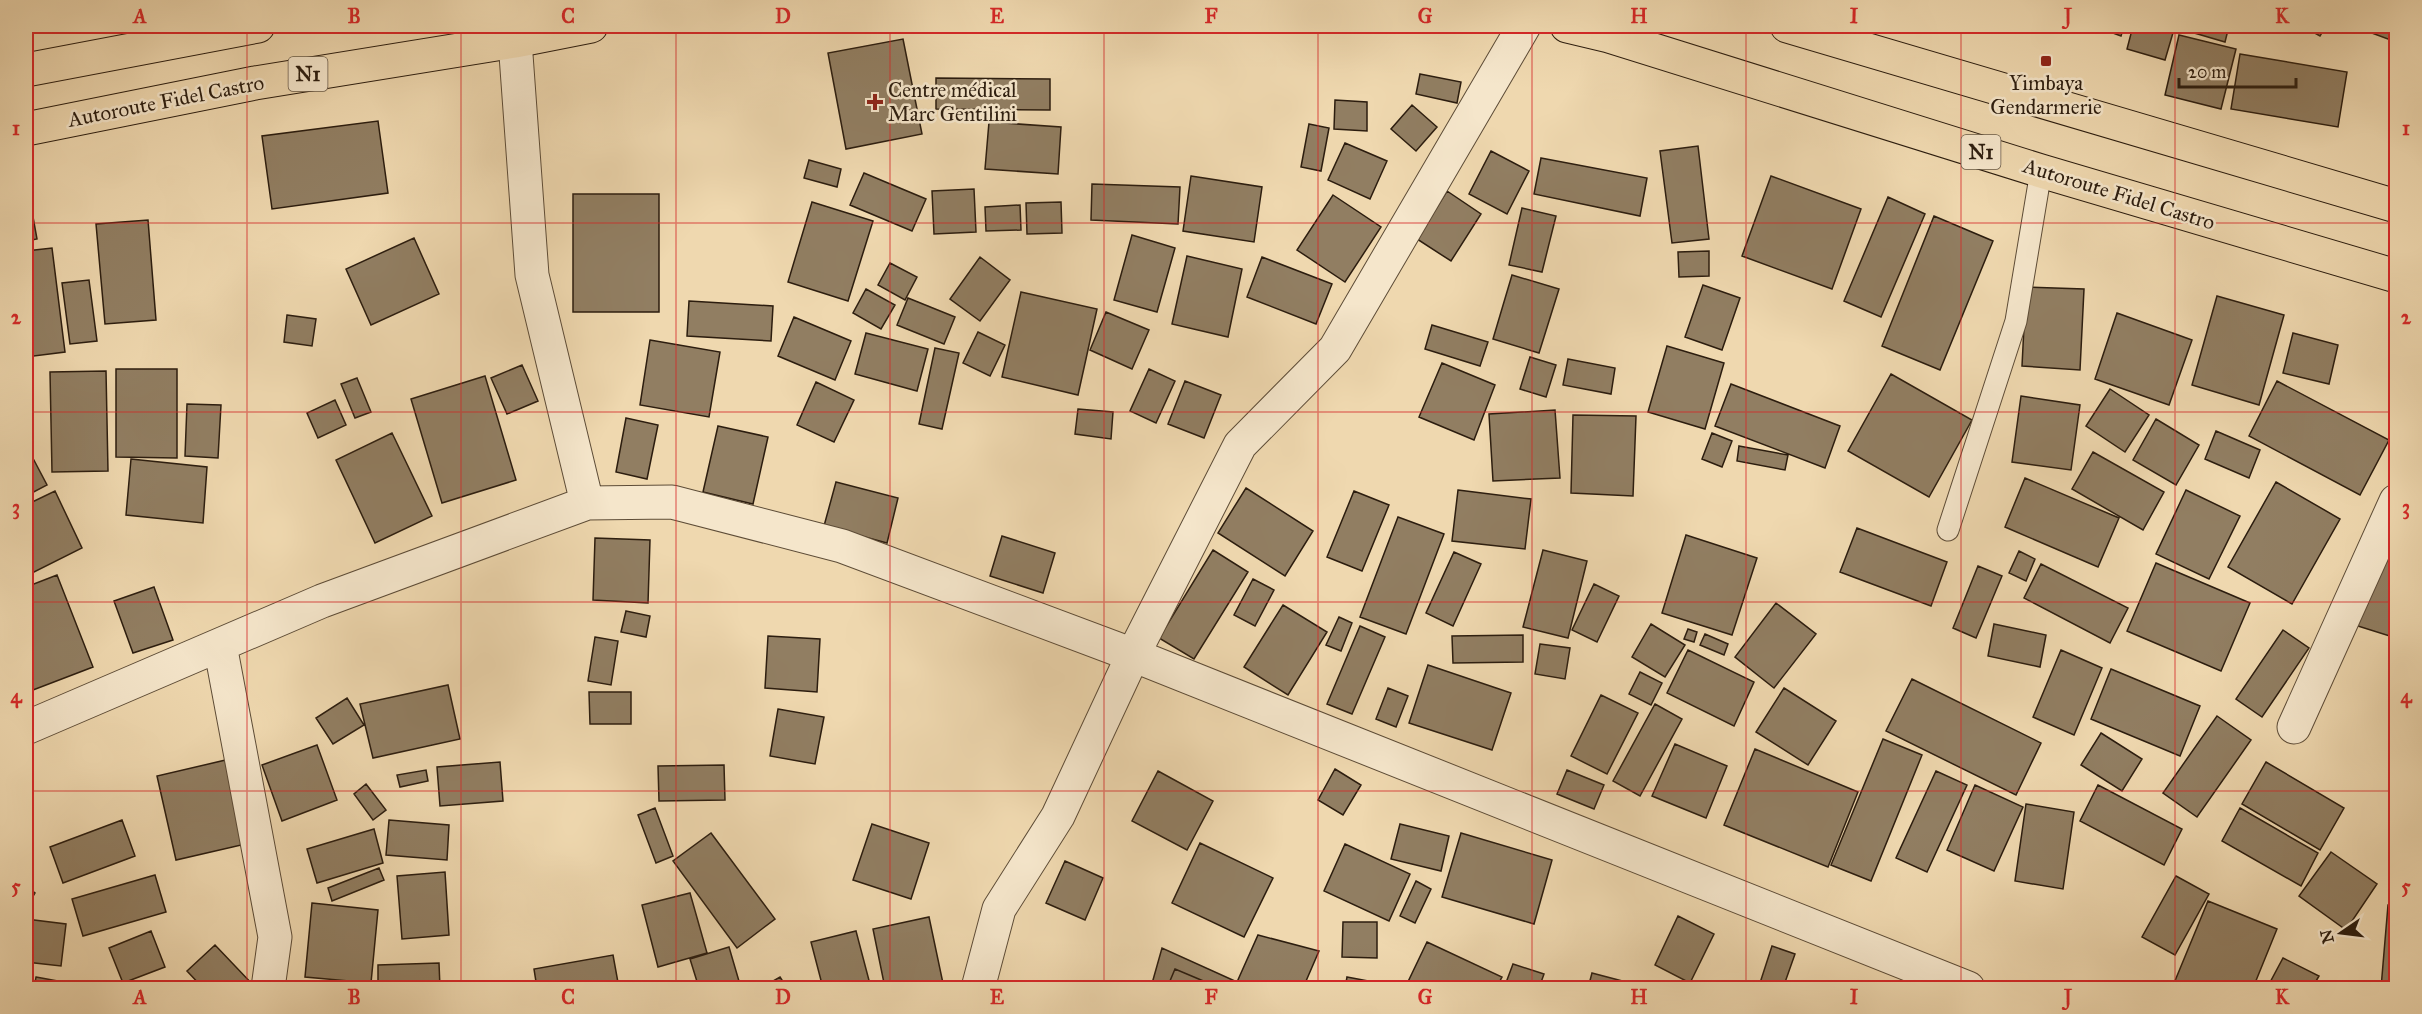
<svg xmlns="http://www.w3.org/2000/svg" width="2422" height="1014" font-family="'IM FELL Great Primer',serif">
	<rect width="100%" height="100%" fill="#efd8af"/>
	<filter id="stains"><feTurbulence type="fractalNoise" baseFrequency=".00333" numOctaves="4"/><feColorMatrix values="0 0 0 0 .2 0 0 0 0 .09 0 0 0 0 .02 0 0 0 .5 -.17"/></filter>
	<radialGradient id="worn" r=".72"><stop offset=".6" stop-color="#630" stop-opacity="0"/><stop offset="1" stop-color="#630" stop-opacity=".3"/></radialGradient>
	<path fill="#917e62" stroke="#2c1d0f" stroke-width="1.5" d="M2094 26H2124L2121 36Z
		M2133 26H2175L2165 60 2127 49Z
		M2186 26H2229L2225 42 2184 30Z
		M2302 26H2326L2320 36Z
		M2362 26H2396V42L2361 29Z
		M2179 35 2236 49 2221 109 2165 95Z
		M903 39 922 134 846 149 828 53Z
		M2240 54 2347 72 2338 127 2231 109Z
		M1420 74 1461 82 1457 103 1416 94Z
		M936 78 1050 79V110L936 109Z
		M1335 100 1367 102V131L1334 129Z
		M1412 105 1437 127 1416 151 1391 129Z
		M378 121 388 193 272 209 262 136Z
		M989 122 1061 127 1058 174 985 169Z
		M1309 124 1329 128 1321 171 1301 167Z
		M1345 143 1387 161 1370 199 1328 180Z
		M1698 146 1709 239 1672 243 1660 151Z
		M1491 151 1529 171 1507 214 1469 194Z
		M1541 158 1647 178 1640 216 1534 194Z
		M809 160 841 169 837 187 804 178Z
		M864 173 926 199 912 231 850 205Z
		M1191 176 1262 187 1254 242 1183 231Z
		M1771 176 1861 209 1832 289 1742 256Z
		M1092 184 1180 187 1178 224 1091 220Z
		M974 189 976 232 934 234 932 191Z
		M1447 191 1481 214 1451 261 1417 239Z
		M573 194H659V312H573Z
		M1333 195 1381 227 1345 282 1297 250Z
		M1888 197 1925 214 1881 317 1844 301Z
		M812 202 873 221 848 301 788 282Z
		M1061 202 1062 233 1027 234 1026 203Z
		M1020 205 1021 230 986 231 985 207Z
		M1522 208 1556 216 1542 272 1509 265Z
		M1934 216 1993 241 1940 370 1882 346Z
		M33 217 37 239 26 241V219Z
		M148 220 156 320 105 324 96 224Z
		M1132 235 1175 248 1157 312 1114 300Z
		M414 238 439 294 371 325 346 269Z
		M52 248 65 352 26 357V251Z
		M1709 251V276L1679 277 1678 252Z
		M1187 256 1242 269 1228 337 1172 324Z
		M980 257 1010 280 980 321 950 299Z
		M1262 257 1332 284 1316 324 1247 297Z
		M890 263 917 277 905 300 878 285Z
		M1512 275 1559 289 1539 353 1493 339Z
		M89 280 97 341 70 344 62 283Z
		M1703 285 1740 298 1722 350 1685 337Z
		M2026 287 2084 289 2080 370 2022 366Z
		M866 289 895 305 881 329 853 313Z
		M1021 292 1097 309 1078 395 1002 377Z
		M2217 296 2284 315 2259 405 2192 385Z
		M908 298 955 317 944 344 897 325Z
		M689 301 773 306 771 341 687 336Z
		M1106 312 1149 330 1132 369 1090 350Z
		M2117 313 2192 340 2169 405 2095 379Z
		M287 315 316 319 312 346 284 342Z
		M794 317 851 341 835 380 778 356Z
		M1432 325 1488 342 1480 366 1425 349Z
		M978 332 1005 345 990 376 963 363Z
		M866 333 928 349 917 391 855 374Z
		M2293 333 2338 345 2329 384 2283 373Z
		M650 340 720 352 709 417 640 405Z
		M1667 346 1724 363 1705 429 1648 412Z
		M935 348 959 353 942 429 919 424Z
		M1530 357 1556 365 1546 397 1520 389Z
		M1568 359 1615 368 1611 394 1563 385Z
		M1442 363 1495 385 1474 440 1419 417Z
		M522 365 538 401 507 414 491 378Z
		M116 369H177V458L116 457Z
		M1149 369 1175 381 1156 423 1130 411Z
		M106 371 108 471 52 472 50 372Z
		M1891 374 1972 420 1929 497 1848 451Z
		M485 376 516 480 442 503 411 399Z
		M357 378 371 412 355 418 341 384Z
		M1185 381 1221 395 1204 438 1168 424Z
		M2277 381 2389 440 2360 495 2249 436Z
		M816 382 854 400 834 442 797 425Z
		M1731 384 1840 426 1825 468 1715 426Z
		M2110 389 2149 415 2125 452 2086 426Z
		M2021 396 2080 405 2071 470 2012 462Z
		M335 400 346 425 318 438 307 413Z
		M187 404 221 405 218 458 185 456Z
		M1078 409 1113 412 1111 439 1075 434Z
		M1555 410 1560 478 1493 481 1489 414Z
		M1573 415 1636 416 1633 496 1571 493Z
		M626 418 658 425 647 479 616 472Z
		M2156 419 2199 445 2176 485 2133 460Z
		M718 426 768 437 753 504 703 492Z
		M2216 431 2260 450 2249 478 2205 459Z
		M392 433 432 516 375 543 336 460Z
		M1712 433 1732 441 1722 467 1702 459Z
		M26 445 47 485 26 496Z
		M1739 446 1788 455 1785 470 1737 461Z
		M2093 452 2164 492 2143 530 2072 489Z
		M131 459 207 467 203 523 126 515Z
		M2025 478 2119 518 2098 567 2005 527Z
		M836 482 898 498 887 543 824 526Z
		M2276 482 2340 519 2292 604 2228 567Z
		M1246 488 1313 531 1285 576 1218 533Z
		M1458 490 1531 499 1525 549 1452 541Z
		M2186 490 2240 516 2209 579 2156 554Z
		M55 491 82 548 26 576V505Z
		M1354 491 1389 505 1362 571 1327 557Z
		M1398 517 1444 534 1406 634 1360 617Z
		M1857 528 1947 562 1931 606 1840 572Z
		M1686 535 1757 558 1732 635 1662 613Z
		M1002 536 1055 553 1043 593 990 576Z
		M595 538 650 540 648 603 593 600Z
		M2365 546 2396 556V638L2342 621Z
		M1213 550 1248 572 1194 659 1159 638Z
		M1543 550 1587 561 1568 638 1523 627Z
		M2019 551 2035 559 2026 581 2009 573Z
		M1454 552 1481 564 1453 626 1426 613Z
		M2156 563 2250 603 2221 671 2127 631Z
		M2041 564 2128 608 2110 643 2024 598Z
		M1978 566 2002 576 1976 638 1953 628Z
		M57 575 93 667 33 690 26 669V587Z
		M1253 579 1274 590 1255 626 1234 615Z
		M1594 584 1619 596 1597 642 1572 630Z
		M154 587 173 640 133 653 114 601Z
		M1776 603 1816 634 1774 688 1735 657Z
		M1283 605 1327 632 1288 695 1244 667Z
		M626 611 650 616 646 637 621 632Z
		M1339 617 1352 623 1341 651 1326 645Z
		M1651 624 1685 645 1665 677 1632 657Z
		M1994 624 2046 635 2040 667 1988 656Z
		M1360 626 1385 637 1352 714 1327 704Z
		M1688 629 1697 632 1694 642 1684 639Z
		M2283 630 2309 648 2262 717 2236 699Z
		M1705 634 1728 644 1724 655 1700 645Z
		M1523 635V662L1453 663 1452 636Z
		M768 636 820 639 817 692 765 688Z
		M595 637 618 641 611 685 588 681Z
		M1540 644 1570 648 1565 679 1535 674Z
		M1688 650 1754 682 1734 726 1667 693Z
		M2061 650 2102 668 2074 735 2033 717Z
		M1428 665 1511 693 1492 750 1409 723Z
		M2111 669 2200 706 2180 756 2091 719Z
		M1640 672 1662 683 1651 705 1629 694Z
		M1912 679 2041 743 2016 795 1886 731Z
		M448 685 460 739 373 758 360 704Z
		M1388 688 1408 696 1396 727 1376 719Z
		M1784 688 1836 721 1808 765 1756 732Z
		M589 692H631V724H590Z
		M1601 695 1638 713 1607 774 1571 756Z
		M347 698 364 725 333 744 316 718Z
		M1655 704 1682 719 1640 796 1613 781Z
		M778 709 824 717 815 764 770 756Z
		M2217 716 2251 740 2197 817 2163 793Z
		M2101 733 2142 759 2122 791 2081 765Z
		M1883 739 1922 755 1871 881 1831 865Z
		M1675 744 1727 766 1706 818 1652 796Z
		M317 745 337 800 282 821 262 765Z
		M1755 749 1858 792 1828 867 1724 825Z
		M230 759 250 843 176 860 157 776Z
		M500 762 503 801 440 806 437 767Z
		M2266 762 2344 808 2320 850 2242 804Z
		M724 765 725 800 659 801 658 766Z
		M1335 769 1361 785 1343 815 1318 800Z
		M426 770 428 781 400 787 397 775Z
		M1567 770 1604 785 1594 809 1557 794Z
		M1158 771 1213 801 1187 850 1132 821Z
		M1936 771 1967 785 1927 872 1896 858Z
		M366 784 386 810 373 820 354 794Z
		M1975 785 2023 807 1994 871 1947 850Z
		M2098 785 2182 829 2164 865 2080 821Z
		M2026 804 2074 812 2063 889 2015 881Z
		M655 808 673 856 656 863 638 815Z
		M2240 808 2318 853 2301 886 2222 841Z
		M122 820 135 856 63 883 50 847Z
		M389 820 449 825 447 860 386 855Z
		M872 824 929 843 911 899 853 880Z
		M1400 824 1449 836 1441 871 1391 859Z
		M374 829 383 863 317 883 307 849Z
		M711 833 775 919 737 948 673 861Z
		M1461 833 1552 860 1534 924 1442 897Z
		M1200 843 1273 878 1244 937 1172 903Z
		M1345 844 1410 874 1389 921 1324 891Z
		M2331 852 2377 884 2346 930 2299 896Z
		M1065 861 1103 878 1085 920 1046 903Z
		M379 868 384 880 332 901 328 888Z
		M445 872 449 935 402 939 397 876Z
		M155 875 166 912 83 936 72 899Z
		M2176 876 2209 894 2175 955 2142 937Z
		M1416 881 1431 889 1415 923 1400 916Z
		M26 886 35 893 26 908Z
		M690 893 707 953 658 967 642 905Z
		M2208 901 2277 929 2253 988H2172Z
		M312 903 378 910 371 983 305 977Z
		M2388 905H2396V988H2381Z
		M1678 916 1714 934 1690 983 1655 965Z
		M929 917 944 988H885L873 929Z
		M26 919 66 924 61 966 26 962Z
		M1343 922H1377V958L1342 957Z
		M151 931 165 967 123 983 109 948Z
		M856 931 871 988H823L811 942Z
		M1258 935 1319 951 1303 988 1151 987 1162 948 1237 982Z
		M1427 942 1502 977 1496 988H1405Z
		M215 945 256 988H203L187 971Z
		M1772 946 1795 954 1783 988H1767L1759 986Z
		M729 947 741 988H699L690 959Z
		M613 955 619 988H537L534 969Z
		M2283 958 2319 976 2312 988H2267Z
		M439 963 440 988H378V965Z
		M1513 964 1544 974 1539 988H1504Z
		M1175 969 1220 988H1167Z
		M1592 973 1649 988H1588Z
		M36 977 96 988H34Z
		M780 977 787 988H761Z
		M1347 977 1390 985 1389 988H1345Z"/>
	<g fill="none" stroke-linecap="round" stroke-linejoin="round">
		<g stroke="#5d4c37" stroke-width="23">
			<path id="lane" d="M1948 530 2016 321 2041 171"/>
		</g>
		<g stroke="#5d4c37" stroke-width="35">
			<path id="street" d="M515 41 532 275 587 503
				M220 645 275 937 268 988
				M2294 727 2396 501
				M26 728 322 601 587 503 672 502 842 546 1133 655 1968 988
				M978 988 999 909 1058 816 1133 655 1240 445 1335 349 1524 26"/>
		</g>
		<g stroke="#2c1d0f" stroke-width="35">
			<path id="highway" d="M1567 26 1609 36 2041 171 2396 276
				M1787 26 2396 206
				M26 70 258 26
				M26 129 255 83 515 41 591 26"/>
		</g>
		<use href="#lane" stroke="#f5e6cb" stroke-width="21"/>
		<use href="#street" stroke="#f5e6cb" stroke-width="33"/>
		<use href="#highway" stroke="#efd8af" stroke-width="33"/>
	</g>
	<path fill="none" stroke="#d62828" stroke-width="1.5" stroke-opacity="0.55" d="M247 26V988M461 26V988M676 26V988M890 26V988M1104 26V988M1318 26V988M1532 26V988M1746 26V988M1961 26V988M2175 26V988M26 223H2396M26 412H2396M26 602H2396M26 791H2396"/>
	<g fill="#8f2418" stroke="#f5e6cb" stroke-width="2">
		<rect x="2040" y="55" width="12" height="12" rx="3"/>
		<path d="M872 93h6v6h6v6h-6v6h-6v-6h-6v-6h6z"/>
	</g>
	<g text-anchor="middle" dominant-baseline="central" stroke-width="5" stroke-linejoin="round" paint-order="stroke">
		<g fill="#f5e6cb" stroke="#685947" stroke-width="1.5">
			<rect x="288.5" y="57" width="39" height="34" rx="4.5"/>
			<rect x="1961.5" y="135" width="39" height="34" rx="4.5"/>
		</g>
		<g font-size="20" font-weight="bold" fill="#2c1d0f">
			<text x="308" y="74">N1</text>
			<text x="1981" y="152">N1</text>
		</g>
		<g font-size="21" fill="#2c1d0f" stroke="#f5e6cb">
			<text x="2046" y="83">Yimbaya<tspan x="2046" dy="24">Gendarmerie</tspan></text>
			<text x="888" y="90" text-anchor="start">Centre médical<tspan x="888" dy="24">Marc Gentilini</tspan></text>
		</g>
		<g font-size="21" fill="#2c1d0f" stroke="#f5e6cb">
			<text transform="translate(166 101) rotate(-11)">Autoroute Fidel Castro</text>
			<text transform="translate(2119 194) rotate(17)">Autoroute Fidel Castro</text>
		</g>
	</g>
	<rect width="2422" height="1014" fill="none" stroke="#efd8af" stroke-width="66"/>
	<g transform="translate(2341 933) rotate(256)" stroke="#f5e6cb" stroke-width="4.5" paint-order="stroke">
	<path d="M0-4.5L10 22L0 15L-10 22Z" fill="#2c1d0f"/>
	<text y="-9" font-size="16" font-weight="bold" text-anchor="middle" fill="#2c1d0f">N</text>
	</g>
	<path d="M2179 78v9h117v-9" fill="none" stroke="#2c1d0f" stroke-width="3"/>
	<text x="2188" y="78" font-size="18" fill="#2c1d0f" stroke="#f5e6cb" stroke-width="4.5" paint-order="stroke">20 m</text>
	<rect x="33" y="33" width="2356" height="948" fill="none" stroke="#d62828" stroke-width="2"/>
	<g font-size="20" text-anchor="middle" font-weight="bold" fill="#d62828">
		<text x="140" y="23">A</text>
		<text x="354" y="23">B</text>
		<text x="568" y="23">C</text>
		<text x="783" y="23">D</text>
		<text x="997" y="23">E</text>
		<text x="1211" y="23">F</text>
		<text x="1425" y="23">G</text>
		<text x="1639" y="23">H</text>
		<text x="1854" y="23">I</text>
		<text x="2068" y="23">J</text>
		<text x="2282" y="23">K</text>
		<text x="16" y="135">1</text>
		<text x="2406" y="135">1</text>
		<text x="16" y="324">2</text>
		<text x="2406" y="324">2</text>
		<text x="16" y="514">3</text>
		<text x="2406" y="514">3</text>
		<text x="16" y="703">4</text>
		<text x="2406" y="703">4</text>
		<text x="16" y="893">5</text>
		<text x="2406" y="893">5</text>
		<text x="140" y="1004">A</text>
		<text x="354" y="1004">B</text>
		<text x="568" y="1004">C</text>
		<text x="783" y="1004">D</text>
		<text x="997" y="1004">E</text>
		<text x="1211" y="1004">F</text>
		<text x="1425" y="1004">G</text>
		<text x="1639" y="1004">H</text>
		<text x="1854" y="1004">I</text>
		<text x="2068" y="1004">J</text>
		<text x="2282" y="1004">K</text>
	</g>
	<rect width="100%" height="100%" filter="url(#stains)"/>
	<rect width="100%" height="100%" fill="url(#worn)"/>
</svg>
